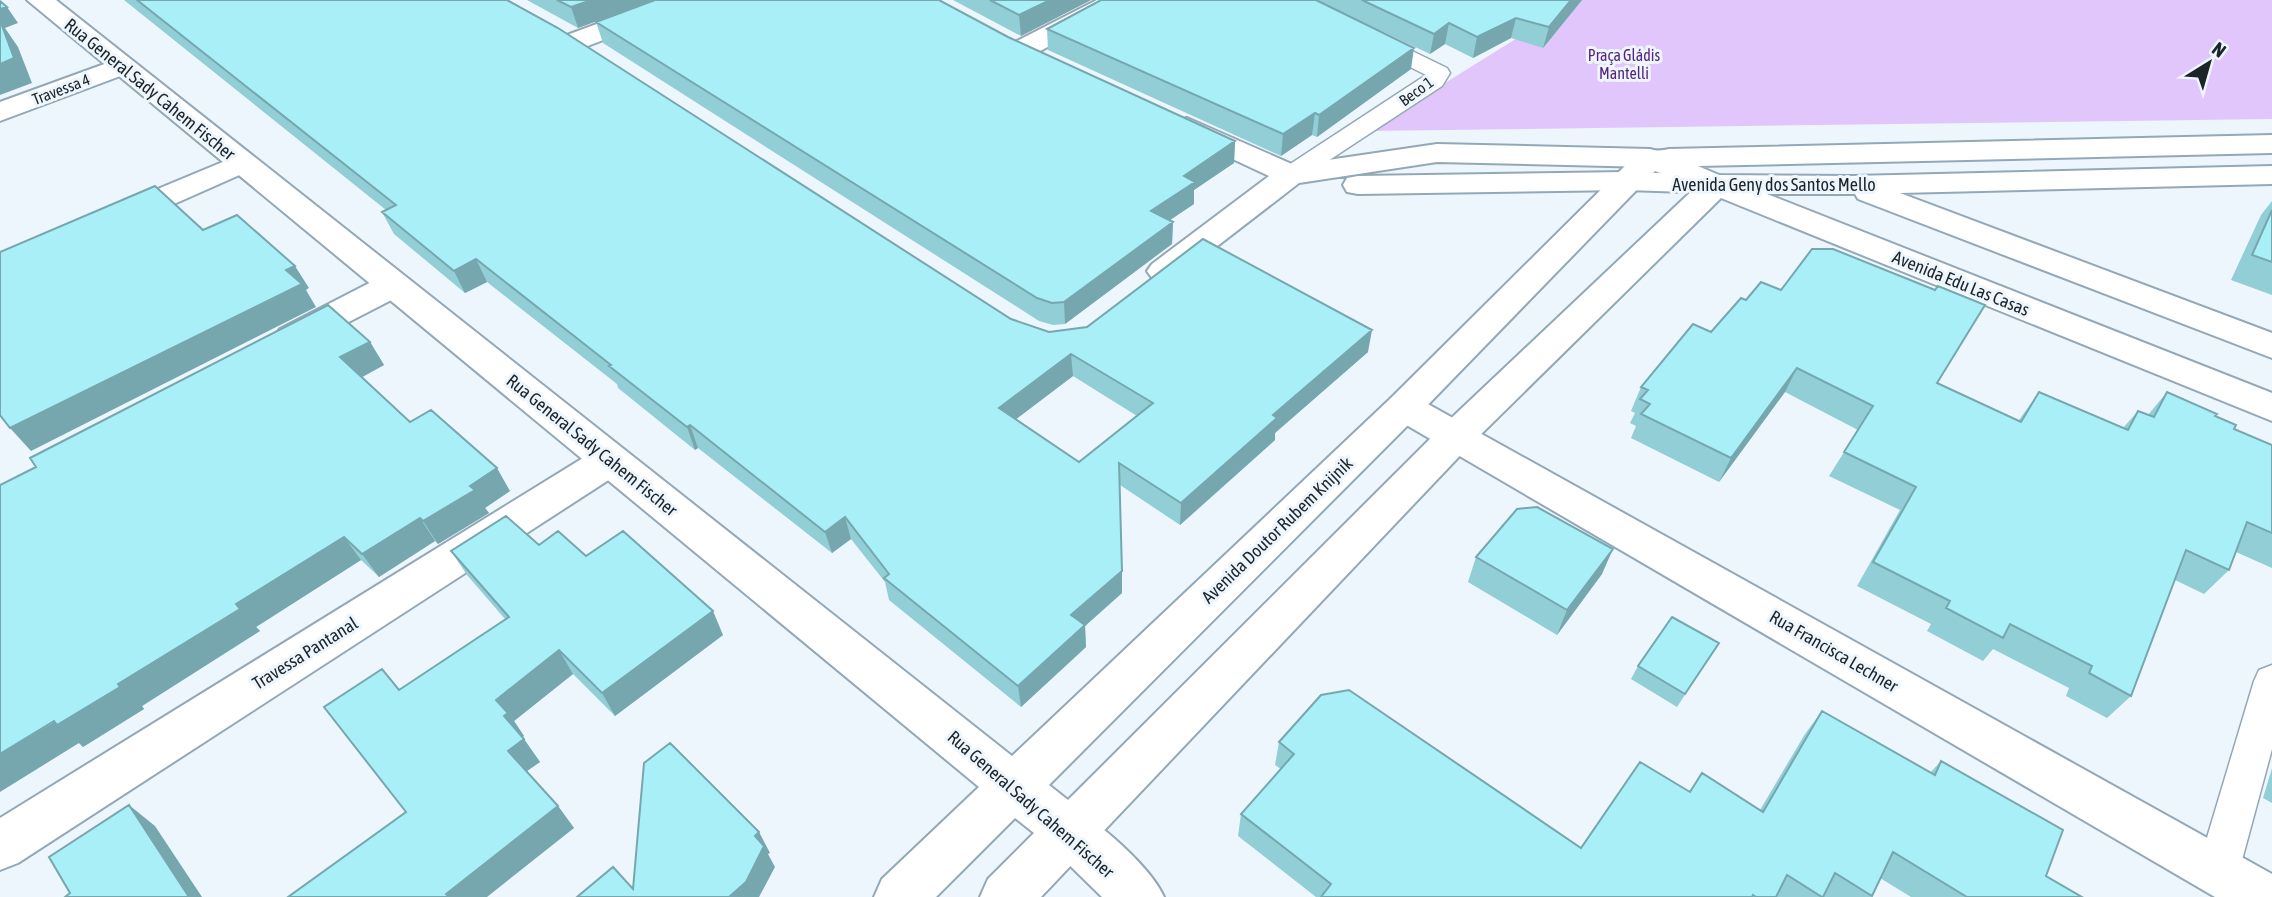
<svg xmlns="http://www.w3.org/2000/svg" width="2272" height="897" font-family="'Asap Condensed',sans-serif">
	<rect width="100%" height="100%" fill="#eef6fd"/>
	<path fill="#e0c6fb" d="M1578 0H2272V119L1368 131Z"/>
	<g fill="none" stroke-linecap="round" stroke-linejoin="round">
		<g stroke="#93a8b7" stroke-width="3">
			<path id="lane" d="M1373 32 1447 68 1450 73 1442 86 1299 180 1290 183 1281 180 1277 175 1281 170 1426 75 1365 44 1362 39 1365 34Z
				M2272 665V749L2239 871 2233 885 2218 891 2203 885 2197 871 2254 681 2259 670Z"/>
		</g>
		<g stroke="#93a8b7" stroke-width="4">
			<path id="street" d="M662 0H699L695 5 585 47 576 49 567 47 563 41 567 35Z
				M1097 0H1129L1125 5 1031 56 1021 58 1011 56 1007 50 1011 44Z
				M121 58 131 60 135 66 131 72 0 121V102Z
				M1187 118 1294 165 1437 144 1650 149 1661 152 1665 158 1661 164 1650 167 1437 162 1299 183 1176 278 1164 282 1152 278 1147 271 1152 264 1269 176 1177 133 1172 127 1177 121Z
				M242 154 253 157 257 163 253 169 129 224 118 227 107 224 102 217 107 210Z
				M1626 172 1717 175 1728 177 1732 184 1728 191 1717 193 1626 190 1358 194 1347 192 1343 185 1347 178 1358 176Z
				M393 274 405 277 410 285 405 293 304 345 292 349 280 345 274 337 280 329 381 277Z
				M1404 394 1417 398 2272 874V897H2215L1391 416 1385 407 1391 398Z
				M610 446 624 450 629 460 624 470 18 863 0 870V818L596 450Z
				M1069 808C1098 819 1152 869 1164 897H1102L1051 847 1044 831 1051 815Z"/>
		</g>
		<g stroke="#93a8b7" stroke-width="4">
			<path id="secondary" d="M27 0H56L1012 756 1391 398 1639 152C1650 149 1659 152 1669 149L2272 135V153L1698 166 1719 175 1852 176 2272 166V184L1900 193 2272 333V358L1858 199 1855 194H1767L2272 393V421L1721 198 1470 445 1041 897H980L988 879 1034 833 1015 818 936 897H874L882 879 979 787ZM1655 171 1696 187 1444 425 1068 800 1049 785 1417 416Z"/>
		</g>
		<use href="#lane" fill="#fff" fill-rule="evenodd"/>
		<use href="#street" fill="#fff" fill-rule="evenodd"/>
		<use href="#secondary" fill="#fff" fill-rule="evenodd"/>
	</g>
	<path fill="#91ced5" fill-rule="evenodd" d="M124 0H507L1011 319 1049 332 1368 352 1275 433V440L1180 525 1120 485 1122 593 1085 626 1086 647 1021 707 889 600 885 582 851 539 832 553 698 448 695 450 618 388 617 384 487 282 465 293 394 234 382 212 386 210ZM1073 376 1137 416 1079 462 1016 419Z
		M527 0H654L578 28Z
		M953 0H1091L1021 36Z
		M1316 0H1582L1543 48 1511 38 1473 58 1445 44 1430 54Z
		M596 22 1008 37 1235 141 1234 163 1194 190V204L1169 220 1173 222 1172 244 1065 324 1053 325 1039 321 603 43Z
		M1047 29 1411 69 1317 137 1312 135 1281 156 1048 50Z
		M2272 201V295L2231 280 2261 215Z
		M1711 332 1937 383 2019 420 2039 392 2123 428 2138 411 2148 415 2167 392 2215 416 2234 429 2272 445V568L2236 552 2229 570 2204 594 2175 580 2131 696 2107 718 2066 696 2069 688 1993 649 1983 661 1927 631 1931 624 1857 586 1900 510 1829 476 1858 430 1785 392 1719 482 1631 438 1636 426 1630 423 1635 413 1631 411 1641 387Z
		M370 342 384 365 362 377 410 422 510 491 485 508 489 513 438 544 435 541 379 577 361 560 256 627 260 631 142 706 144 709 83 747 79 743Z
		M539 545 586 556 723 635 615 716 573 674 514 721 524 736 522 737 540 762 527 771 558 806 574 828 406 812 399 690 505 619 467 575 451 551Z
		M1476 557 1602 574 1557 635 1468 582Z
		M1719 643 1677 707 1631 679 1638 666Z
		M1822 711 1930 773 1941 761 2046 876 2082 897H1911L1880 878 1871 897H1316L1238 836 1241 814 1281 769 1275 765 1279 742 1581 848 1689 792 1702 773 1760 810 1805 734Z
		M2272 768V803L2263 798Z"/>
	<path fill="#76a7ae" d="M592 0H654L578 28 571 7Z
		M1050 0H1091L1021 36 1019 15Z
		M1571 0H1582L1543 48 1549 27Z
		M7 7 18 23 5 28 18 47 32 83 0 95V9Z
		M1516 18 1511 38 1473 58 1477 37Z
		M1449 23 1445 44 1430 54 1434 34Z
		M1414 48 1411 69 1317 137 1319 115Z
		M1315 113 1312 135 1281 156 1283 134Z
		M1235 141 1234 163 1194 190V204L1151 233V211L1184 176Z
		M1173 222 1172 244 1065 324 1064 302Z
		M476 259 487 282 465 293 454 271Z
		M295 266 309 288 306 290 316 307 31 451 10 428Z
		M1372 330 1368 352 1275 433V440L1180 525 1181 503 1273 415Z
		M370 342 384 365 355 381 340 357Z
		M1071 354 1073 376 1002 430 999 408Z
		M1797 368 1785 392 1719 482 1731 458Z
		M690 425 698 448 695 450 687 427Z
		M497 468 510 491 485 508 489 513 438 544 423 521 470 486Z
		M845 517 851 539 832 553 825 532Z
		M420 518 435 541 379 577 362 554Z
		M344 537 361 560 256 627 260 631 142 706 144 709 83 747 79 743 0 792V754L118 684 236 604Z
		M1613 549 1602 574 1557 635 1567 610Z
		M1122 571V593L1085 626 1086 647 1021 707 1018 686 1071 615Z
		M713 611 723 635 615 716 602 693Z
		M559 650 573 674 514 721 524 736 520 739 504 716 496 700Z
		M524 739 540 762 524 773 508 751Z
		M129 805 155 826 202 897H189Z
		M558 806 574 828 487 897H449L446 894Z
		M759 832 770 853 768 854 775 867 759 897H729L755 836Z"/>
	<path fill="#a9eff8" stroke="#76a7ae" stroke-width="2" fill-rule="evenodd" d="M137 0H507L558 28 1011 319 1049 332 1087 327 1203 239 1372 330 1273 415 1277 418 1181 503 1119 463 1122 571 1071 615 1085 625 1018 686 884 578 889 574 845 517 825 532 690 425 687 427 609 366 611 365 476 259 454 271 382 212 396 205ZM1071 354 1153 403 1079 462 999 408Z
		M557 0H592L571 7Z
		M655 0H939L1008 37 1235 141 1184 176 1195 182 1151 211 1173 222 1064 302 1052 303 1037 298 596 22Z
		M990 0H1050L1019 15Z
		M1101 0H1316L1414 48 1319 115 1315 113 1283 134 1047 29Z
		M1362 0H1571L1549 27 1516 18 1477 37 1449 23 1434 34Z
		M0 1 7 7 0 9Z
		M0 23H1L14 58 0 64Z
		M155 186 203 230 237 215 295 266 286 270 302 284 10 428 0 415V252Z
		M2272 210V262L2252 255Z
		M1812 249H1833L1935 290 1938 286 1985 305 1937 383 2021 422 2039 392 2128 430 2138 411 2154 417 2167 392 2217 414 2215 416 2236 425 2234 429 2272 445V533L2247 522 2229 570 2186 550 2131 696 2089 673 2092 666 2010 624 2003 638 1946 608 1950 601 1873 562 1916 487 1844 452 1873 406 1797 368 1731 458 1641 414 1650 404 1640 399 1648 390 1641 387 1693 324 1711 332 1741 298 1746 300 1761 282 1781 290Z
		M328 305 370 342 340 357 410 422 431 410 497 468 470 486 475 490 423 521 420 518 362 554 344 537 236 604 240 609 118 684 120 687 57 725 54 721 0 754V485L36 467 30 458Z
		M1537 507 1613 549 1567 610 1476 557 1517 509Z
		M506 516 539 545 558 531 586 556 623 531 713 611 602 693 559 650 496 700 508 713 504 716 524 739 508 751 558 806 446 894 449 897H288L406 812 324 707 382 669 399 690 509 617 451 551Z
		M1672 617 1719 643 1685 694 1638 666Z
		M1349 690 1581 848 1640 762 1690 792 1702 773 1763 812 1822 711 1935 775 1941 761 2063 830 2046 876 2082 897H1967L1893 852 1872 896 1835 873 1823 897H1822L1787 875 1776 897H1756L1753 895 1752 897H1321L1331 884 1241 814 1294 754 1279 742 1321 695Z
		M670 743 759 832 755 836 764 846 746 882 729 897H577L613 867 633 889 644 763Z
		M129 805 189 897H65L70 893 49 857Z"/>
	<g text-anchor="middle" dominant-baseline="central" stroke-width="6" stroke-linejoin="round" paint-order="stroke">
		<g font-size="16" fill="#57237d" stroke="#eef6fd">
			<text x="1624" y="55">Praça Gládis<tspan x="1624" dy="18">Mantelli</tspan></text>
		</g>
		<g font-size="16" fill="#1c242a" stroke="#eef6fd">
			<text transform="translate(61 89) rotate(-21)">Travessa 4</text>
			<text transform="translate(1416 91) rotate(-36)">Beco 1</text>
		</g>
		<g font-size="18" fill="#1c242a" stroke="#eef6fd">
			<text transform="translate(150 89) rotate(39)">Rua General Sady Cahem Fischer</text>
			<text x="1774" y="184">Avenida Geny dos Santos Mello</text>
			<text transform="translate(1961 283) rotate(22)">Avenida Edu Las Casas</text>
			<text transform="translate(592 445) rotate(39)">Rua General Sady Cahem Fischer</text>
			<text transform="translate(1277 530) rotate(-44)">Avenida Doutor Rubem Knijnik</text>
			<text transform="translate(1834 651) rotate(30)">Rua Francisca Lechner</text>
			<text transform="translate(305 653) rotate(-32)">Travessa Pantanal</text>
			<text transform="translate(1031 804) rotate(41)">Rua General Sady Cahem Fischer</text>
		</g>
	</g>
	<g transform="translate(2209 63) rotate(37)" stroke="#eef6fd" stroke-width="5" paint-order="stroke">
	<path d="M0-5L12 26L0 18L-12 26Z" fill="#1c242a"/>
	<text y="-10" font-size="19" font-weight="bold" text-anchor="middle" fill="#1c242a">N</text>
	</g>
</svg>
